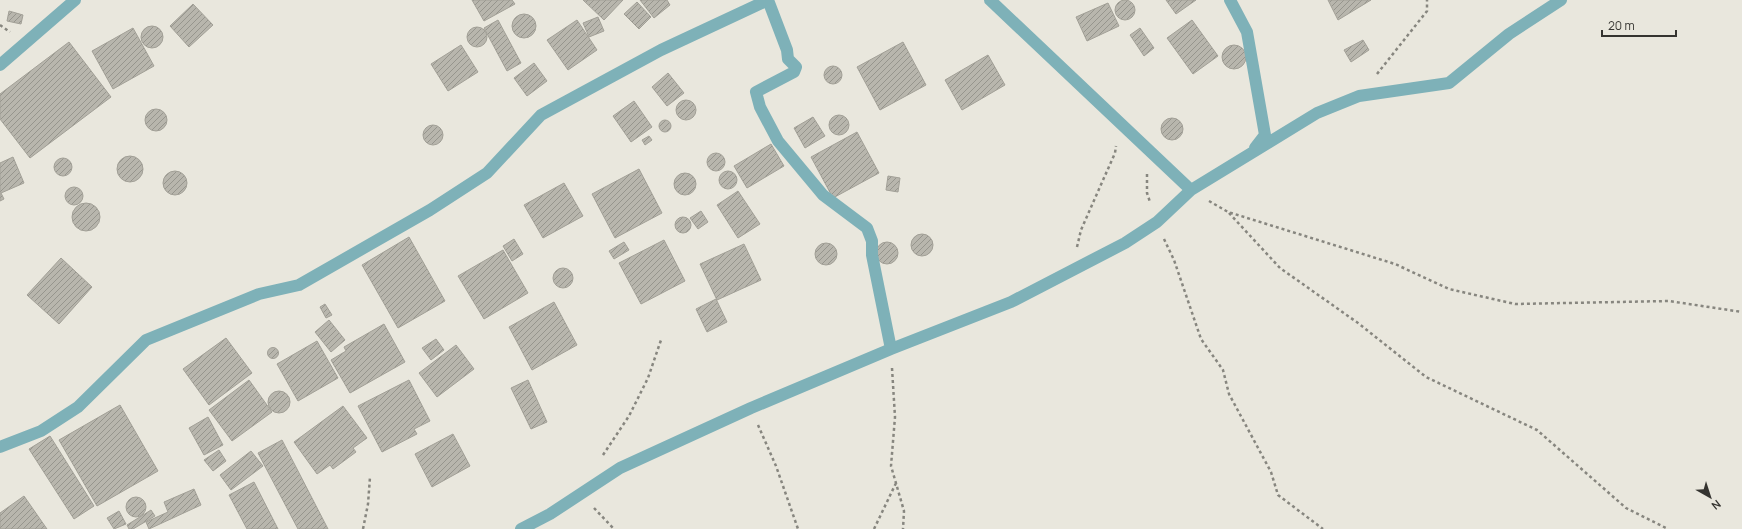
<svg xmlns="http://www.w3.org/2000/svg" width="1742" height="529" font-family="Manrope,sans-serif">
	<defs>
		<pattern id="building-hatch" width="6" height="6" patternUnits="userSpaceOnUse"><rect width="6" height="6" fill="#b8b6ad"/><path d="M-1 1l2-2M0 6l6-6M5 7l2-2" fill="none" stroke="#96958d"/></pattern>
	</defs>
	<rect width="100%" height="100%" fill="#e9e7dd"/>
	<path fill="url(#building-hatch)" stroke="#a2a097" d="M472 0H512L515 4 484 21Z
		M583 0H623L604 20Z
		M640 0H667L670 5 654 18Z
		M1166 0H1196L1176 14Z
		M1328 0H1371L1338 20Z
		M1115 10a10 10 0 1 1 20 0a10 10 0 1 1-20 0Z
		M637 2 651 17 639 29 624 14Z
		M1108 3 1119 26 1087 41 1076 17Z
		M193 4 213 25 189 47 170 26Z
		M9 11 23 15 21 24 7 21Z
		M512 26a12 12 0 1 1 24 0a12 12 0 1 1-24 0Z
		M598 17 604 31 589 37 583 23Z
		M498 20 521 63 507 71 484 28Z
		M577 20 597 50 568 70 547 40Z
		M1192 20 1218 56 1193 74 1167 38Z
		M141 37a11 11 0 1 1 22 0a11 11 0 1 1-22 0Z
		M467 37a10 10 0 1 1 20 0a10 10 0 1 1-20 0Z
		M133 28 154 66 113 89 92 51Z
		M1140 28 1154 48 1144 56 1130 35Z
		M1363 40 1369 50 1351 62 1344 50Z
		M69 42 111 97 30 158 0 119V94Z
		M903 42 926 85 880 110 857 67Z
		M461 45 478 72 448 91 431 64Z
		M1222 57a12 12 0 1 1 24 0a12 12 0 1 1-24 0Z
		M988 55 1005 85 962 110 945 80Z
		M534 63 547 81 527 96 514 78Z
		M824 75a9 9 0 1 1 18 0a9 9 0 1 1-18 0Z
		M668 73 684 93 667 106 652 87Z
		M676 110a10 10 0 1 1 20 0a10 10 0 1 1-20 0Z
		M634 101 652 127 631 142 613 116Z
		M145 120a11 11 0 1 1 22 0a11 11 0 1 1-22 0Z
		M829 125a10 10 0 1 1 20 0a10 10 0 1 1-20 0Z
		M813 117 825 136 805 148 794 128Z
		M1161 129a11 11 0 1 1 22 0a11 11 0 1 1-22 0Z
		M659 126a6 6 0 1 1 12 0a6 6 0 1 1-12 0Z
		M423 135a10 10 0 1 1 20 0a10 10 0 1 1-20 0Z
		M857 132 879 173 833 198 811 157Z
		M649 136 652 140 645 145 642 140Z
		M771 144 784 166 747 188 734 166Z
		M707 162a9 9 0 1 1 18 0a9 9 0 1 1-18 0Z
		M117 169a13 13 0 1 1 26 0a13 13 0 1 1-26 0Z
		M13 157 24 183 1 193 4 199 0 201V163Z
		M54 167a9 9 0 1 1 18 0a9 9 0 1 1-18 0Z
		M639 169 662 213 615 238 592 194Z
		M719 180a9 9 0 1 1 18 0a9 9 0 1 1-18 0Z
		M163 183a12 12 0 1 1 24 0a12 12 0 1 1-24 0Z
		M674 184a11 11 0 1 1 22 0a11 11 0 1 1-22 0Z
		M888 176 900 178 898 192 886 190Z
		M564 183 583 216 543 238 524 205Z
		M65 196a9 9 0 1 1 18 0a9 9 0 1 1-18 0Z
		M738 191 760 224 738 238 717 205Z
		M72 217a14 14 0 1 1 28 0a14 14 0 1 1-28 0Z
		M701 211 708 222 698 229 690 218Z
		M675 225a8 8 0 1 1 16 0a8 8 0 1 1-16 0Z
		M911 245a11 11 0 1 1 22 0a11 11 0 1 1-22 0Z
		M409 237 445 301 398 328 362 265Z
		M514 239 523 254 512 261 503 246Z
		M664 240 685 281 641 304 619 263Z
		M876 253a11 11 0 1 1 22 0a11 11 0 1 1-22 0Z
		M624 242 629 250 614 259 609 251Z
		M815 254a11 11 0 1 1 22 0a11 11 0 1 1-22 0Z
		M744 244 761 280 717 300 700 264Z
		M503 250 528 293 484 319 458 276Z
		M61 258 92 287 59 324 27 295Z
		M553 278a10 10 0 1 1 20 0a10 10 0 1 1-20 0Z
		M716 299 727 322 707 332 696 309Z
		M554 302 577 345 532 370 509 327Z
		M325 304 332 315 326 318 320 307Z
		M329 320 345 340 331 352 315 332Z
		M384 324 405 362 350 393 331 360 346 351 344 347Z
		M226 338 252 373 209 405 183 369Z
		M436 339 444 350 431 360 422 348Z
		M317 341 338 378 298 401 277 364Z
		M456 345 474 369 437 397 419 373Z
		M267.5 353a5.5 5.5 0 1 1 11 0a5.5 5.5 0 1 1-11 0Z
		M249 380 272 412 232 441 209 410Z
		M409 380 430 421 414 429 417 434 382 452 358 406Z
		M528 380 547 422 531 429 511 388Z
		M268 402a11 11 0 1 1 22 0a11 11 0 1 1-22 0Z
		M120 405 158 471 97 506 59 440Z
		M343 406 367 438 353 448 356 452 333 469 330 465 317 474 294 442Z
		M208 417 223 445 204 455 189 428Z
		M453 434 470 466 432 487 415 454Z
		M50 436 94 506 74 519 29 449Z
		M282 440 328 529H298L258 453Z
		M219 450 226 461 213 471 204 460Z
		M251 451 263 466 231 490 220 475Z
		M254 482 278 529H247L229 495Z
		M194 489 201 505 149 529 146 522 168 512 164 502Z
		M24 496 47 529H0V513Z
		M126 507a10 10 0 1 1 20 0a10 10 0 1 1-20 0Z
		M151 510 155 516 133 529H129L127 525Z
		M119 511 126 524 114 529 107 518Z"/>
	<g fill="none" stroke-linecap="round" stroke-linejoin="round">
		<path stroke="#87867f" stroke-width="2.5" stroke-dasharray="3 3" stroke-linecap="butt" d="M0 25 10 32
			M1377 74 1427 11V0
			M1147 174V193L1150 202
			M1209 201 1228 212 1395 264 1449 289 1515 304 1669 301 1742 312
			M1229 213 1280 268 1358 323 1426 377 1537 430 1626 508 1668 529
			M1164 239 1174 260 1201 339 1223 370 1229 394 1271 472 1278 495 1323 529
			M1077 247 1081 230 1115 153 1116 146
			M892 368 895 417 891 466 904 511 903 529
			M758 425 776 466 798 529
			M603 455 629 416 648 378 661 340
			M594 508 614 529
			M363 529 368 504 370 477
			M874 529 896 483"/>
		<path stroke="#7eb1b8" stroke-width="12" d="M768 0 787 50 788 59 796 67 794 72 756 92 760 107 778 141 823 195 867 228 872 241V255L891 349
			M990 0 1191 190
			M1230 0 1247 32 1265 135 1255 148
			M0 65 75 0
			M0 447 41 431 78 407 146 340 259 294 299 285 430 210 487 173 541 115 661 50 768 0
			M521 529 550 514 620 468 751 408 891 349 1011 302 1125 243 1157 222 1191 190 1317 113 1359 96 1449 83 1509 34 1561 0"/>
	</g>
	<g transform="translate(1710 497) rotate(141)" stroke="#e9e7dd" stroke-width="3" paint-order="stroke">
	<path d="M0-3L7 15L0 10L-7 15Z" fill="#353430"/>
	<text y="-6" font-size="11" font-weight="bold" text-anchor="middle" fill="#353430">N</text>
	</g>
	<path d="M1602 30v6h74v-6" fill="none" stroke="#353430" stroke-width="2"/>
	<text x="1608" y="30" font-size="12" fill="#353430" stroke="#e9e7dd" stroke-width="3" paint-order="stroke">20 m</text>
</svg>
